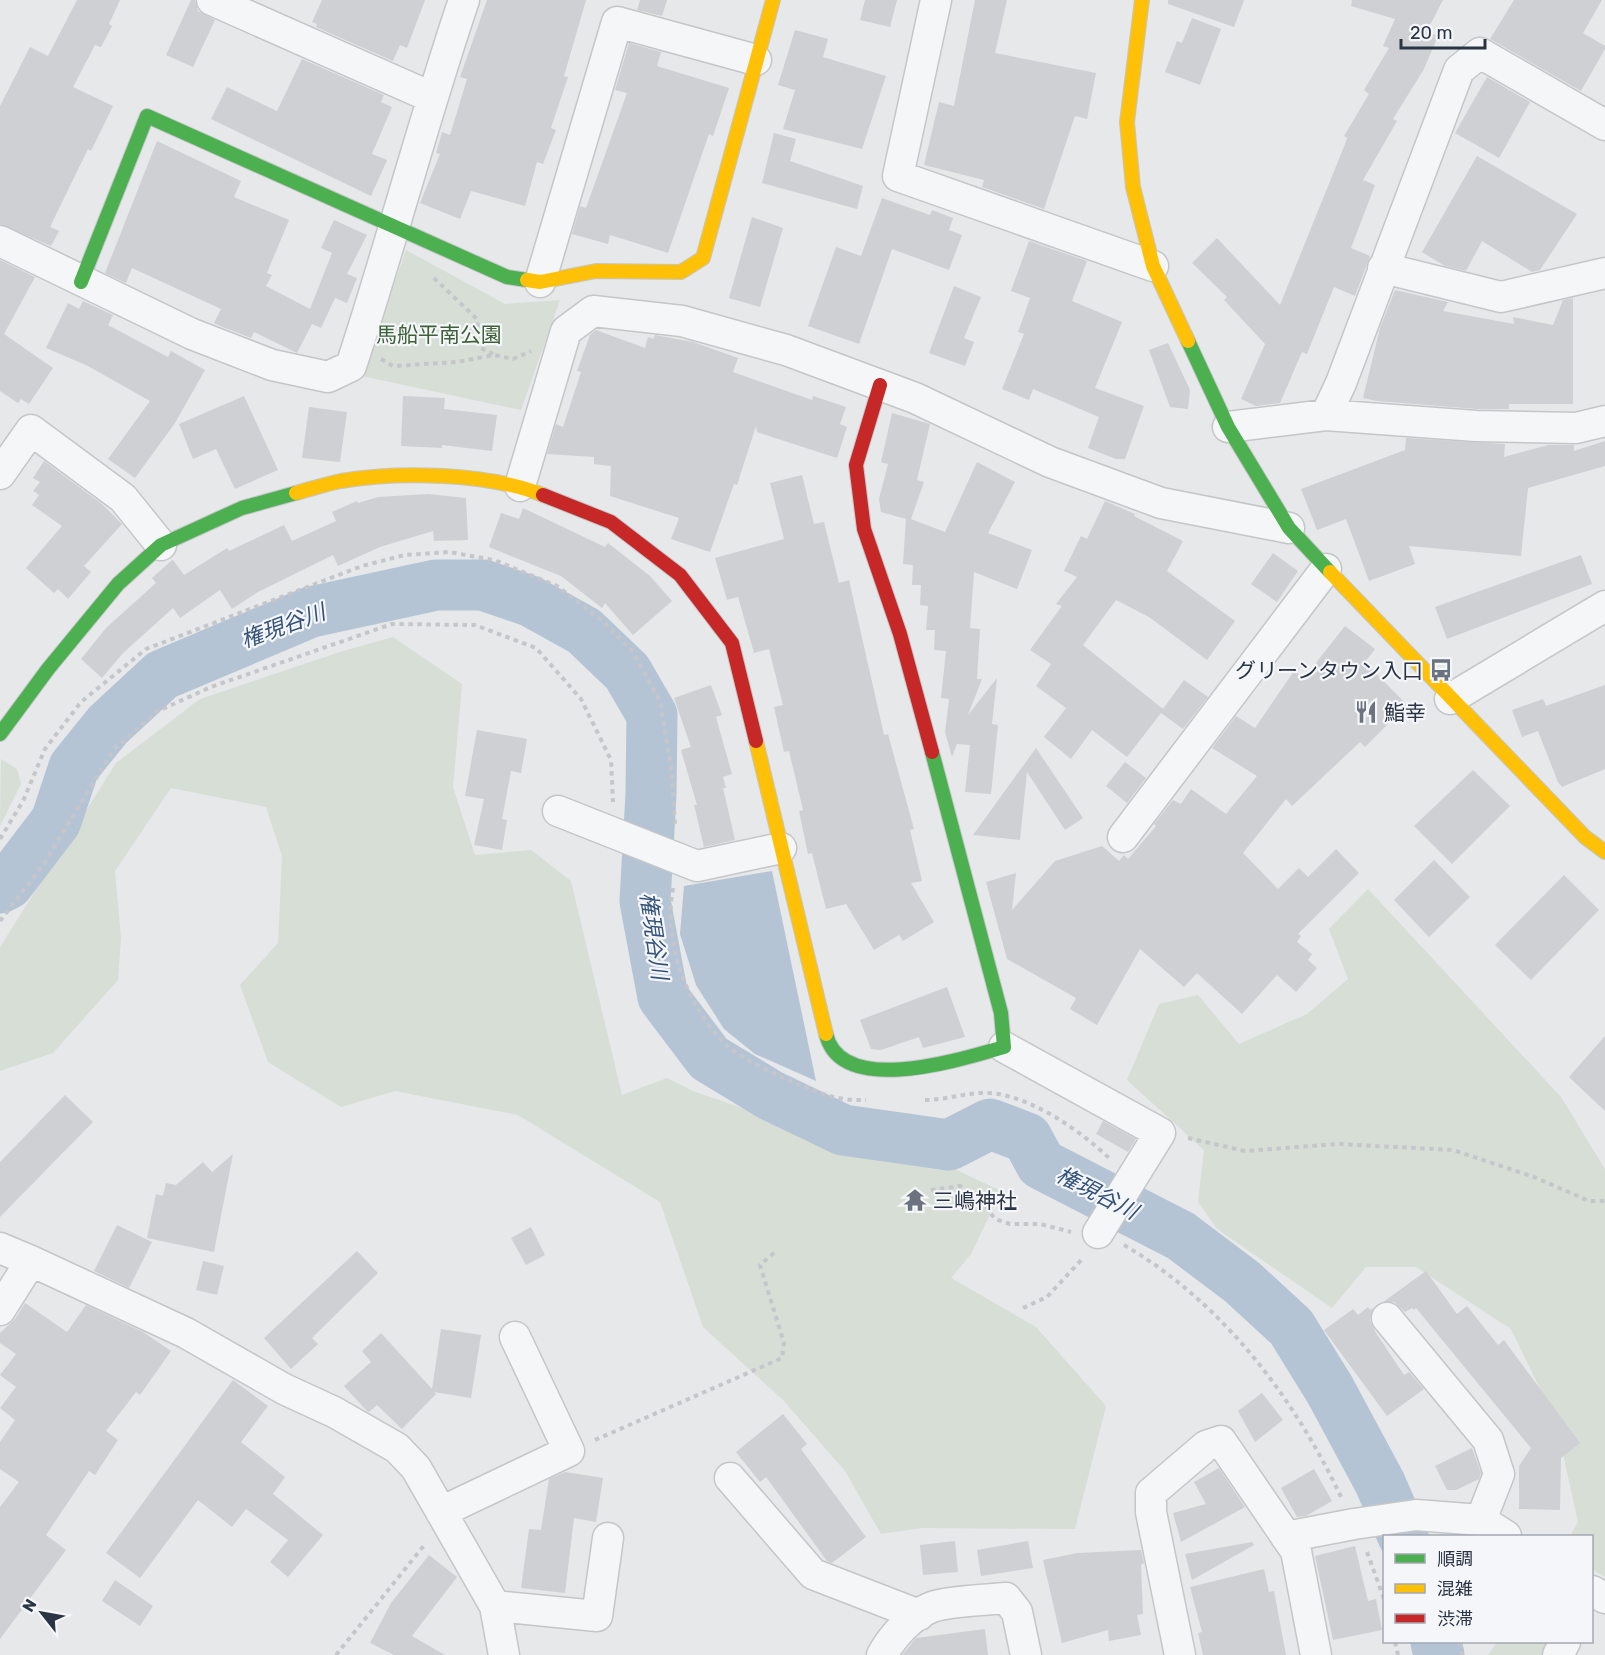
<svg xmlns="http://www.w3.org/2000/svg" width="1605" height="1655" font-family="Rubik,'Noto Sans JP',sans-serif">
	<rect width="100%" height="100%" fill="#e6e8ea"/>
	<path fill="#d6ded6" d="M406 250 505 304 560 300 521 410 362 376Z
		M393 637 462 684 453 787 475 855 531 850 571 881 622 1095 667 1078 693 1091 863 1150 944 1164 1001 1191 971 1254 951 1278 1036 1327 1106 1406 1075 1529 922 1528 881 1534 845 1471 783 1400 703 1327 660 1202 518 1115 395 1091 341 1107 268 1062 240 985 278 943 282 856 266 807 171 788 115 871 121 938 118 980 53 1053 0 1071V947L116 763 200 699 340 652Z
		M1 759 17 769 21 784 0 826Z
		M1368 889 1561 1097 1605 1169V1577L1592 1569V1536H1570L1578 1522 1556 1422 1511 1329 1416 1267H1366L1332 1308 1217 1229 1198 1202 1204 1150 1127 1080 1159 1004 1198 995 1239 1044 1307 1014 1348 979 1329 929Z
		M1497 1642H1554L1548 1655H1488Z"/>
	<path fill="#b4c4d5" d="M772 871 816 1081 755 1054 724 1029 696 985 680 934 684 886Z"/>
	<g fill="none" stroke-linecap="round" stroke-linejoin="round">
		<path stroke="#b4c4d5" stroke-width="51" d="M0 888 8 884 56 821 74 767 108 725 162 675 311 612 436 585H483L530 601 584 631 627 672 652 715 651 794 645 901 663 997 709 1058 770 1095 843 1130 949 1145 990 1124 1027 1138 1041 1164 1181 1236 1242 1282 1291 1327 1330 1390 1380 1483 1403 1536
			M1436 1642 1439 1655"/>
	</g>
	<path fill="#ced0d3" d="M77 0H120L109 24 112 26 101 47 95 45 73 87 113 106 91 151 88 149 50 227 59 231 51 246 0 224V106L30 47 48 56Z
		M191 0H195L198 11 215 20 193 67 166 55Z
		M322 0H425L407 48 400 45 393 61 316 27 317 24 312 22Z
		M487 0H586L564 76 568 77 551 128 556 130 543 164 537 162 525 206 471 191 460 219 420 203 440 154 436 153 442 132 450 135 467 79 460 77Z
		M640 0H667L662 16 637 10Z
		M865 0H897L890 27 860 20Z
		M975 0H1007L995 53 1096 73 1087 119 1075 116 1044 209 982 187 984 180 924 165 939 102 954 106Z
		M1168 0H1244L1234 27 1168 4Z
		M1352 0H1443L1427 31 1438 36 1424 69 1393 119 1397 121 1363 180 1375 185 1351 248 1370 256 1355 296 1334 287 1307 354 1302 352 1280 403 1256 406 1241 399 1265 344 1224 300 1227 297 1192 263 1217 238 1280 305 1345 144 1347 138 1344 136 1369 94 1364 90 1389 48 1383 46 1395 19 1351 6Z
		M1514 0H1602L1583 33 1605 46V49L1581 91 1490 39Z
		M1192 18 1221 29 1200 85 1165 72 1177 41 1182 43Z
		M795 30 828 39 823 57 886 76 862 149 783 129 795 90 778 85Z
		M629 43 661 52 657 66 729 88 713 136 709 134 668 253 610 235 608 244 572 234 580 206 586 208 627 93 615 90Z
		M302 59 384 95 381 102 392 107 372 154 387 160 371 196 211 119 227 87 277 111Z
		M1487 77 1530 102 1499 158 1455 133Z
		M774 133 796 139 790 161 863 186 857 209 762 183Z
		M157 141 241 181 234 197 289 220 267 273 272 275 266 286 310 309 332 253 321 248 334 220 367 235 347 274 357 278 347 303 335 298 321 328 312 324 297 353 254 332 251 338 220 326 214 323 221 309 132 268 126 283 105 273Z
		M1477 156 1577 214 1540 270 1532 272 1482 241 1466 271 1445 266 1422 252Z
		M882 198 930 215 932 210 953 218 949 230 962 235 949 270 892 249 859 344 808 326 836 247 861 256Z
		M752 217 783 228 760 307 729 298Z
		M1029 241 1087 261 1072 301 1122 322 1095 388 1144 406 1125 459H1116L1088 448 1099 417 1033 389 1029 400 1002 389 1024 334 1018 332 1030 298 1011 291Z
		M0 260 35 277 4 334 53 368 29 404 21 399 18 403 0 391Z
		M954 286 981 297 964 338 974 342 965 366 929 353Z
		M1395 290 1448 302 1443 311 1514 324 1513 317 1553 325 1563 300 1573 298V404H1509V409H1477L1377 401 1363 398 1380 328Z
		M83 301 113 315 108 325 168 357 171 351 205 370 175 423 135 478 108 459 150 401 88 366 46 348 68 303 79 309Z
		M596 330 645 348 648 337 653 339 655 335 693 342 738 358 733 372 812 400 813 396 846 407 840 424 847 427 837 458 757 432 756 426 737 485 734 484 710 552 671 539 679 518 610 496 611 466 594 464V457L547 454 556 424 563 427 581 372 577 371 590 335Z
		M1168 343 1190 390 1188 409 1170 407 1149 350Z
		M244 396 278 470 235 489 216 449 193 459 179 424Z
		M403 396 445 398 444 409 497 415 492 451 442 445V448L401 446Z
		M309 407 347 412 340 462 302 458Z
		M892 413 930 424 917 480 924 482 911 519 945 532 977 462 1015 482 988 533 1032 550 1017 589 974 572 970 628 980 629 977 679H982L968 715 997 678 992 724 998 725 991 794 965 792 970 745 957 744 952 757 945 732 949 699 941 698 946 651 934 650 935 630H926L928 606 920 605 921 585H912L913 565 903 564 906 519 881 512 879 499 888 464 881 462Z
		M1406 438 1505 444 1504 457 1548 445H1574V451L1605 441V466L1528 488 1521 556 1409 546 1415 564 1369 581 1346 519 1317 530 1301 489 1405 450Z
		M44 461 102 504 122 524 84 566 91 572 68 599 58 589 54 593 26 568 62 526 32 505 39 495 33 491 40 482 33 478Z
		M802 475 814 524 824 522 839 583 849 580 884 735 888 734 914 829 910 830 922 881 911 883 934 922 903 941 899 935 874 950 846 904 826 909 812 853 808 854 799 811 803 810 789 751 784 752 774 707 783 705 769 649 754 653 738 597 727 600 715 558 784 539 770 483Z
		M428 494 466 498 468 540 434 541 433 531 380 547 338 566 333 555 258 592 232 609 220 590 180 618 173 608 123 653 102 678 81 659 106 628 156 583 152 578 171 561 173 560 184 575 227 548 229 551 284 525 292 541 336 521 332 512 357 501 358 503 378 497Z
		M1105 501 1135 514 1134 516 1183 541 1167 571 1235 621 1207 660 1149 617 1116 600 1083 645 1163 709 1184 680 1208 697 1183 729 1161 713 1127 757 1092 730 1071 759 1044 737 1066 708 1036 686 1051 664 1030 650 1062 606 1056 604 1077 577 1064 571 1081 536 1087 539Z
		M523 508 605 547 608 543 650 576 672 601 633 635 605 603 602 608 561 576 489 547 501 513 519 519Z
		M1273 553 1298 571 1277 602 1251 584Z
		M1581 555 1592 584 1447 639 1435 607Z
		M1345 626 1375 649 1365 662 1407 705 1365 747 1360 742 1292 806 1286 799 1243 853 1278 889 1299 868 1308 877 1336 849 1359 873 1298 934 1301 936 1297 942 1312 954 1308 960 1317 968 1296 992 1277 975 1242 1014 1197 973 1184 987 1140 949 1097 1025 1070 1009 1076 998 1007 959 986 882 1016 873 1012 910 1055 861 1102 846 1119 861 1124 855 1128 859 1156 826 1154 824 1173 800 1181 804 1191 789 1226 814 1257 776 1212 748 1236 716 1255 728 1294 671 1304 678Z
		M711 685 722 715 716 717 732 774 723 777 726 788H723L735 840 704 847 694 805H697L681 750 691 747 674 698Z
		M1605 685V769L1562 787 1558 782 1538 731 1522 737 1512 710 1543 699 1546 706Z
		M477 730 527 739 521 773 511 771 502 819 507 820 502 850 474 845 484 799 465 796Z
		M1036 748 1083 818 1065 830 1027 772 1020 840 973 835Z
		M1125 762 1146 778 1127 803 1106 786Z
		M1473 770 1510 806 1452 864 1414 826Z
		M1434 860 1470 897 1429 937 1394 900Z
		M1564 875 1599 910 1531 980 1495 945Z
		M947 987 965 1037 923 1048 919 1037 881 1050 871 1049 860 1020Z
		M1605 1036V1111L1569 1077Z
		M65 1095 93 1122 0 1217V1162Z
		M1103 1121 1136 1139 1128 1152 1096 1134Z
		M233 1154 214 1252 147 1238 156 1194 163 1196 166 1183 176 1185 203 1162 212 1172Z
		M117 1225 152 1242 129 1288 94 1271Z
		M531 1227 545 1255 526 1265 511 1238Z
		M357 1251 378 1273 312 1338 318 1344 291 1369 264 1338Z
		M203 1261 224 1266 217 1295 196 1290Z
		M1426 1271 1457 1314 1467 1306 1498 1345 1504 1340 1580 1443 1561 1458 1560 1510 1519 1509V1466L1531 1448 1416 1308 1414 1310 1412 1308 1405 1312 1394 1302H1383Z
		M25 1303 67 1332 86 1305 143 1332 171 1351 140 1395 136 1392 106 1431 118 1440 95 1475 89 1471 46 1535 66 1550 0 1639V1507L19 1482 0 1469V1442L15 1420 0 1408 16 1387 0 1375 16 1354 0 1343V1333L15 1319Z
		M1368 1307 1370 1310 1373 1308 1370 1320 1376 1333 1404 1375 1409 1372 1424 1389 1387 1416 1324 1330 1353 1309 1358 1315Z
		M441 1329 481 1335 471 1398 434 1392 436 1394 402 1429 377 1405 369 1412 367 1411 344 1386 371 1362 362 1351 381 1333 432 1389Z
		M233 1380 268 1406 241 1442 285 1477 273 1494 323 1535 288 1577 270 1562 288 1540 246 1509 232 1527 198 1500 140 1578 106 1553Z
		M1262 1393 1283 1420 1255 1442 1238 1411Z
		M783 1414 807 1444 801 1449 866 1537 832 1563 827 1561 766 1477 760 1482 736 1452Z
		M1472 1448 1481 1473 1479 1479 1456 1490H1447L1435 1466Z
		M1219 1468 1245 1507 1181 1542 1173 1513 1206 1504 1194 1482Z
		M1314 1469 1332 1501 1306 1516 1297 1517 1281 1488Z
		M565 1472 603 1478 596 1522 574 1518 565 1593 521 1588 529 1529 541 1530 549 1479Z
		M955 1541 958 1572 923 1575 920 1545Z
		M1028 1541 1033 1568 981 1576 977 1550Z
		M1252 1542 1254 1545 1192 1580 1185 1554Z
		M1355 1546 1368 1601 1376 1599 1382 1630 1333 1640 1315 1556Z
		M1141 1550 1144 1563 1141 1565 1143 1614 1137 1615 1141 1635 1109 1641 1108 1630 1062 1643 1043 1560 1077 1553Z
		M429 1555 457 1577 412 1636 445 1655H394L370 1643 391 1603Z
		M1264 1569 1269 1592 1274 1591 1286 1655H1203L1198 1633 1202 1632 1190 1587Z
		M115 1580 153 1606 140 1626 102 1601Z
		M985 1629 988 1655H902L916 1638Z"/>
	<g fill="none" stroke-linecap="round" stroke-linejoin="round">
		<g stroke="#c4c6c8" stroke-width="33">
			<path id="street" d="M212 0 431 97
				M936 0 898 176 1153 266
				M0 241 192 334 272 365 328 377 351 366C391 245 423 121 464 0
				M1383 268 1501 297 1605 273
				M540 282 617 22 756 60
				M1326 415 1341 383 1459 70 1480 53 1605 125
				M1228 427 1326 415 1476 426 1576 428 1605 421
				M0 474 31 430 123 498 161 545
				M520 486 566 331 593 311 682 321 786 350 915 398 1050 462 1161 503 1289 528
				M1450 699 1605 606
				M558 811 697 866 781 848
				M1123 837 1326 569
				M1004 1047 1160 1133 1098 1233
				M0 1248 31 1261 0 1310
				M31 1261 186 1333 284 1389 334 1412 397 1448 416 1468 495 1606 504 1655
				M1387 1318 1488 1440 1499 1474 1481 1520
				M730 1478 813 1574 919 1615
				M441 1512 569 1451 515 1337
				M1286 1537 1354 1524 1416 1515 1481 1520 1506 1536
				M1592 1591 1605 1598
				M495 1606 597 1616 608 1538
				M882 1655C892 1637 911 1615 932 1607 948 1601 987 1600 1006 1598L1017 1612 1026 1655
				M1180 1655 1151 1512V1493L1206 1446 1221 1441 1296 1551 1316 1655
				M1558 1655 1565 1642"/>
		</g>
		<g stroke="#c4c6c8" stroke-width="16">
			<path id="fast" d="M81 282 147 116 507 277 527 280
				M1188 341 1228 427 1289 528 1330 572
				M0 734 48 669 118 584 161 545 242 508 296 493
				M826 1034C841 1098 962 1059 1004 1047L1001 1013 932 752"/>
		</g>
		<g stroke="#c4c6c8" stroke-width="16">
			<path id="slow" d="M1142 0 1127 122 1133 187 1153 266 1188 341
				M527 280 540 282 596 271 681 272 703 258 773 0
				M296 493C311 489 326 484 341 481 399 471 488 473 543 495
				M1330 572 1585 837 1605 852
				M756 741 826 1034"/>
		</g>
		<g stroke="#c4c6c8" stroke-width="16">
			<path id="jam" d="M880 385 856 465 864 529 900 634 932 752
				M543 495 611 522 680 575 732 643 756 741"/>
		</g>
		<path stroke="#c5c6ca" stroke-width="4" stroke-dasharray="4.5 4.5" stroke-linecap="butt" d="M434 278 477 319 479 347 493 354
			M381 359 393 366 457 362 494 355 513 359 531 351
			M0 839 23 801 45 749 81 702 146 649 362 566 405 555 449 552 494 560 557 586 603 621 632 651 660 701 672 773 675 827
			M673 888C663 944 686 1003 724 1043 737 1057 782 1078 800 1085 825 1095 839 1101 866 1100
			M0 921 43 865 114 749 158 711 211 687 392 624 475 625 536 648 581 699 611 760 613 802
			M925 1100C944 1100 961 1094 980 1093 1023 1090 1080 1130 1110 1159
			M1188 1138 1245 1151 1338 1144 1453 1150 1534 1177 1589 1201H1605
			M931 1190 960 1186 977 1195 995 1219 1010 1224H1040L1071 1232
			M1124 1245C1222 1302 1294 1397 1342 1499
			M1023 1308 1047 1297 1084 1257
			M595 1440 782 1358 784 1343 760 1265 776 1251
			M1367 1552 1384 1599
			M1395 1642 1398 1655
			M1460 1642 1462 1655
			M336 1655 426 1543"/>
		<use href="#street" stroke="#f5f6f7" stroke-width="30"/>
		<use href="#fast" stroke="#4caf50" stroke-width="14"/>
		<use href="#slow" stroke="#ffc107" stroke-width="14"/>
		<use href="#jam" stroke="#c62828" stroke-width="14"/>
	</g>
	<defs>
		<g id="bus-bare" transform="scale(1.8)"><path d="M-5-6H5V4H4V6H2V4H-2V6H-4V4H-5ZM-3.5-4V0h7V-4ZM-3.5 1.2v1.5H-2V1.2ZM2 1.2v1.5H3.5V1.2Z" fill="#6c737f" stroke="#f4f6f9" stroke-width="2.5" paint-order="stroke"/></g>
		<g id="restaurant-bare" transform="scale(1.8)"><path d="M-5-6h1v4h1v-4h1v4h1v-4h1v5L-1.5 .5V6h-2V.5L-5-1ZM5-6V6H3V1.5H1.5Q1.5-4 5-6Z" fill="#6c737f" stroke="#f4f6f9" stroke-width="2.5" paint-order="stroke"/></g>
		<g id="temple-bare" transform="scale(1.8)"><path d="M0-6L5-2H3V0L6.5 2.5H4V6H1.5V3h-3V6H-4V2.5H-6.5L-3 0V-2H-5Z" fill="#6c737f" stroke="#f4f6f9" stroke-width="2.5" paint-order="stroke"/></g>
	</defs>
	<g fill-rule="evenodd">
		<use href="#bus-bare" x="1441" y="670"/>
		<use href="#restaurant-bare" x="1366" y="712"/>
		<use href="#temple-bare" x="915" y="1200"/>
	</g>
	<g text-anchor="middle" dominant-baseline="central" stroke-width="4.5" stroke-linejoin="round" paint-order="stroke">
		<g font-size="21" fill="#3f6138" stroke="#f4f6f9">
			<text x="439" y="334">馬船平南公園</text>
		</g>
		<g font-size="21" fill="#2b3445" stroke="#f4f6f9" text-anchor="start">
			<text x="1423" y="670" text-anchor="end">グリーンタウン入口</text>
			<text x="1384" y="712">鮨幸</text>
			<text x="933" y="1200">三嶋神社</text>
		</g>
		<g font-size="22" font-style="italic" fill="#34527a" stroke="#f4f6f9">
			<text transform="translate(283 626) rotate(-20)">権現谷川</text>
			<text transform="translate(654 936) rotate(82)">権現谷川</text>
			<text transform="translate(1097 1193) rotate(27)">権現谷川</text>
		</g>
	</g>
	<rect x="1383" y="1535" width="210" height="108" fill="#f4f6f9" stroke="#a4a8b1" stroke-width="1.5"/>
	<rect x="1395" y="1554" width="30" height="9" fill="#4caf50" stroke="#a4a8b1" stroke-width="1.5"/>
	<text x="1437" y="1565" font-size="18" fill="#2b3445">順調</text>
	<rect x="1395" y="1584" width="30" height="9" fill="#ffc107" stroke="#a4a8b1" stroke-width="1.5"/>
	<text x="1437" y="1595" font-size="18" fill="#2b3445">混雑</text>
	<rect x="1395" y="1614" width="30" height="9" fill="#c62828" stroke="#a4a8b1" stroke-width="1.5"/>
	<text x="1437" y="1625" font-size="18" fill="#2b3445">渋滞</text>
	<g transform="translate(42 1613) rotate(301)" stroke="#f4f6f9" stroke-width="4.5" paint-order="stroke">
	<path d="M0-4.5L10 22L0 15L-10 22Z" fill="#2b3445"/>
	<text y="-9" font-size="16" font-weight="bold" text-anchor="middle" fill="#2b3445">N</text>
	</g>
	<path d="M1401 39v9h84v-9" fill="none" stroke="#2b3445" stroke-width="3"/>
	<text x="1410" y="39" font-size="18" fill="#2b3445" stroke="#f4f6f9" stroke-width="4.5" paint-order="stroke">20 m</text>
</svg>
